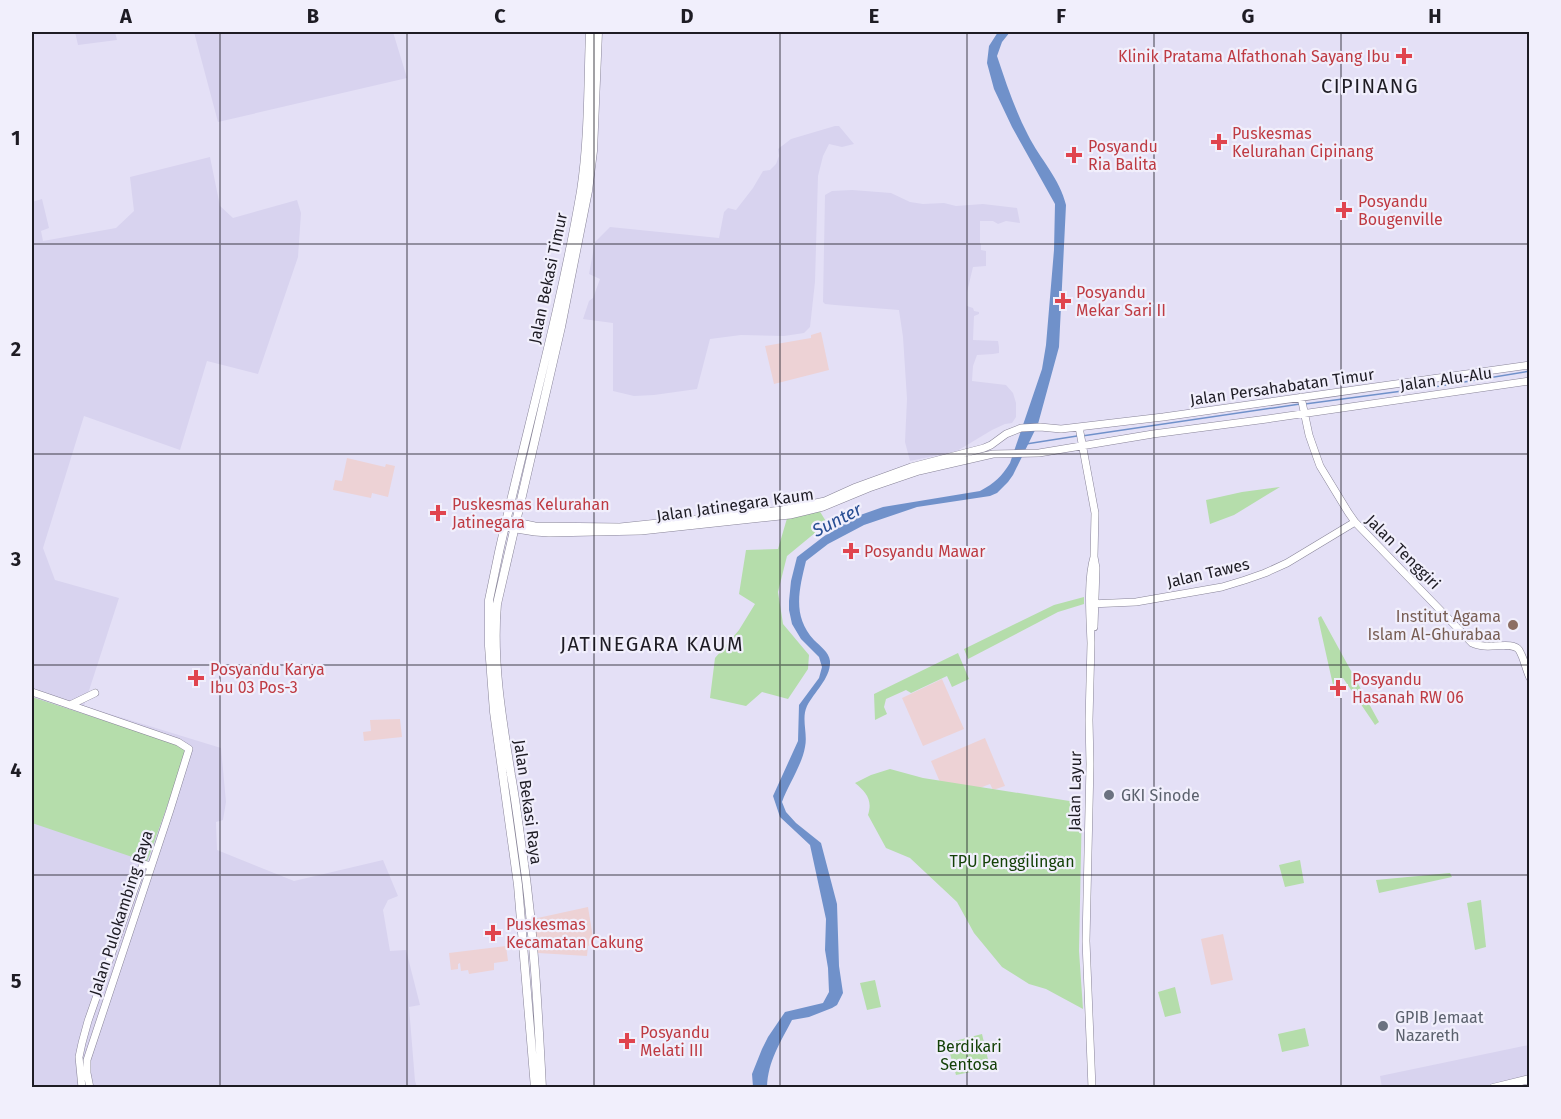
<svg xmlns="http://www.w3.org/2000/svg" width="1561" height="1119" font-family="'Fira Sans',sans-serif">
	<rect width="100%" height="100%" fill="#e4e0f6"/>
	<path fill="#d8d3ef" d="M75 32H115L117 40 78 45Z
		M194 32H393L407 78 218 122Z
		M835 126H839L854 144 842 147 829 144 823 156 818 176 815 282 810 327 804 333 784 336 741 335 710 339 697 389 654 395 634 396 613 391V323L583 319 589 301 593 298 600 279 589 274 595 242 610 227 719 238 724 212 728 208 736 210 753 188 763 171 770 170 776 164 779 156 778 149 791 139Z
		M210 157 220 206 233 218 297 200 301 213 298 257 258 374 207 361 180 450 84 416 43 548 55 580 119 598 84 706 221 748 226 802 223 820 216 822 217 850 294 881 383 860 398 896 388 900 383 910 390 951 406 950 420 1005 409 1007 415 1081 417 1087 32 1088V202L42 199 49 228 41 231 43 241 116 228 134 211 130 177Z
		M852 190 891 193 910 202 923 204 944 203 956 206 983 204 1017 208 1020 223 1006 221 998 224 993 221H980V243L981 245V250L986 251V266L973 267 967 292V306L973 308 974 311 979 312V314L974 316 973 340 998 341 999 347V353L993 354 977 355 973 366 972 381 1006 385 1013 393 1016 403V417L1012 423 1005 424 992 430 957 451 910 461 905 442 907 399 903 337 899 310 835 305 825 304 823 302 825 195 832 191Z
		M1529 1045V1077L1479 1087 1382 1088 1380 1076Z"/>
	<path fill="#edd2d5" d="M821 332 829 370 774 384 765 346 811 338V335Z
		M347 458 385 467 386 464 395 466 388 497 372 493 371 498 333 490 335 480 342 481Z
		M942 679 964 729 923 746 902 698Z
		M400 719 402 737 364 741 363 732 371 731 370 720Z
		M985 738 1005 786 993 790 990 784 972 791 942 787 931 761Z
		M588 907 594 944 588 946 587 956 538 953 533 919Z
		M1223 934 1233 980 1211 985 1201 939Z
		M506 946 508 961 494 963V970L469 974 468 970 461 971 460 963 458 964V969L451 970 449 953Z"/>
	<path fill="#b5ddab" d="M1280 487 1234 515 1210 524 1206 500 1242 492Z
		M819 510 827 523 787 556 778 592 783 624 809 655 808 669 788 699 762 692 746 706 710 698 715 658 739 630 755 604 739 594 746 550 778 549 788 515Z
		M1084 597V604L1058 612 968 659 964 649 1054 605Z
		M1321 616 1379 722 1375 725 1343 678 1333 685 1318 618Z
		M958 653 969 679 952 687 947 676 911 693 906 690 886 699 884 707 887 714 875 720 874 694Z
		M32 697 188 748 147 862 32 823Z
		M890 769 923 778 1082 803 1079 951 1083 1009 1046 989 1029 984 1002 967 974 933 957 902 910 858 886 848 868 815C873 800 866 792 855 783L871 775Z
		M1300 860 1304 883 1285 887 1279 865Z
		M1450 873 1452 877 1379 893 1376 880Z
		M1481 900 1486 947 1475 950 1467 903Z
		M875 980 881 1007 867 1010 860 983Z
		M1175 987 1181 1013 1165 1017 1158 992Z
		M1305 1028 1309 1046 1282 1052 1278 1034Z
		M982 1034 990 1068 956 1075 947 1043Z"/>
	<path fill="#7091ca" d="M998 32H1010L1002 42 997 56C1006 83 1015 110 1028 135 1040 159 1060 179 1066 205L1059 347 1038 424 1013 475 1008 482 997 493 990 496 917 507 864 525 828 544 806 561C799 590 792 616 814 640 820 646 829 652 830 661 831 678 814 692 807 706 801 719 808 733 805 747 802 765 788 785 782 802L786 812 796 823 821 843 837 904 839 966 843 993 837 1005 832 1008 809 1017 792 1020C780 1043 768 1061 767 1087H753L752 1074 762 1049 768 1037 785 1012 823 1003 829 992 828 968 825 950 826 919 810 845 780 817 773 796 798 741 799 705 819 678 822 667 819 657 801 639 792 624 789 610V601L791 581 797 557 823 537 849 519 883 507 980 491C995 483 1001 477 1010 463L1042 369 1046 345 1054 250 1055 204 1012 127 994 89 987 63 989 46Z"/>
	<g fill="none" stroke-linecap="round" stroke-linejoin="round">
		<path stroke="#7091ca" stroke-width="1.5" d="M1305 404 1440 386 1530 371
			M1082 436 1300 404
			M1026 444 1077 436"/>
		<g stroke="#888498" stroke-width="8">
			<path id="secondary" d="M1301 397 1309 435 1316 455 1320 466 1348 512 1355 522 1472 643C1487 651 1512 640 1519 650 1524 658 1526 670 1530 678
				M1079 427 1095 513 1094 557 1096 568 1094 627
				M506 520 535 526 620 527 782 510 825 501 856 487 911 467 984 448 991 445 1006 434 1021 428 1040 427 1061 429 1163 417 1530 365
				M510 528 535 532 549 533 641 531 790 515 823 507 869 488 919 471 993 454 1039 453 1153 434 1267 419 1530 381
				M1090 604 1136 602 1222 587 1245 580 1265 573 1287 563 1355 522
				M32 692 178 742 189 749 170 810 87 1060V1073L90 1088
				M70 705 95 693
				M82 1088 79 1057 82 1043 88 1021 143 864 151 866
				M1092 1088 1086 941 1090 764 1089 720 1091 643C1090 618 1087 580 1094 557"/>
		</g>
		<g stroke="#888498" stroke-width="9">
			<path id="primary" d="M535 1088 518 885 494 712 489 646V600L499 552C526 432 560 313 581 191 589 139 588 84 590 32
				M542 1088C538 1011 534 933 523 856 519 829 516 802 511 775 502 719 492 661 497 604L561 327 588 191 593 151 598 32
				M1493 1088 1530 1079"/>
		</g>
		<use href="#secondary" stroke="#fff" stroke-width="7"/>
		<use href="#primary" stroke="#fff" stroke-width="8"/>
	</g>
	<path fill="none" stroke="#1e1c24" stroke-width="1.5" stroke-opacity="0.55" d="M220 32V1088M407 32V1088M594 32V1088M780 32V1088M967 32V1088M1154 32V1088M1341 32V1088M32 244H1530M32 454H1530M32 665H1530M32 875H1530"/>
	<g fill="#e0444e" stroke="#f1effc" stroke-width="2">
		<path d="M1401 47h6v6h6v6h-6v6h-6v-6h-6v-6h6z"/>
		<path d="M1216 133h6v6h6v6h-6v6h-6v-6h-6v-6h6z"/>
		<path d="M1071 146h6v6h6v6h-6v6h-6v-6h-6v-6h6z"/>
		<path d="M1341 201h6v6h6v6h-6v6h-6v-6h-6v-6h6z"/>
		<path d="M1060 292h6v6h6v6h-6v6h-6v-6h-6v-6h6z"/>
		<path d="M435 504h6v6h6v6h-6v6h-6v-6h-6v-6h6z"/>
		<path d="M848 542h6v6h6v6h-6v6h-6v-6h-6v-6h6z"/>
		<path d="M193 669h6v6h6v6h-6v6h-6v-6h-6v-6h6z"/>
		<path d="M1335 679h6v6h6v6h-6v6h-6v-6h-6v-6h6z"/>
		<path d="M490 924h6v6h6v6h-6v6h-6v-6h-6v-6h6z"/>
		<path d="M624 1032h6v6h6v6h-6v6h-6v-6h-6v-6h6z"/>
	</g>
	<circle fill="#8d6e63" stroke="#f1effc" stroke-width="2" cx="1513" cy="625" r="6"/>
	<g fill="#6b7280" stroke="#f1effc" stroke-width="2">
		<circle cx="1109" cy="795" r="6"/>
		<circle cx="1383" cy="1026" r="6"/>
	</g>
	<g text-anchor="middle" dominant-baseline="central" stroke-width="4.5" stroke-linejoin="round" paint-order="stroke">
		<g font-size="16" fill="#be3a42" stroke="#f1effc" text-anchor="start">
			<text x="1390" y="56" text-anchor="end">Klinik Pratama Alfathonah Sayang Ibu</text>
			<text x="1232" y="133">Puskesmas<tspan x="1232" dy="18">Kelurahan Cipinang</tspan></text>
			<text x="1088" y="146">Posyandu<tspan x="1088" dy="18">Ria Balita</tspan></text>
			<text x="1358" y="201">Posyandu<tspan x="1358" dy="18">Bougenville</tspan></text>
			<text x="1076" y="292">Posyandu<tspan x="1076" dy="18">Mekar Sari II</tspan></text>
			<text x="452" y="504">Puskesmas Kelurahan<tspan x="452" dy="18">Jatinegara</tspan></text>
			<text x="864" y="551">Posyandu Mawar</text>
			<text x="210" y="669">Posyandu Karya<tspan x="210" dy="18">Ibu 03 Pos-3</tspan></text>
			<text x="1352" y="679">Posyandu<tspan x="1352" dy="18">Hasanah RW 06</tspan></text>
			<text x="506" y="924">Puskesmas<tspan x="506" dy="18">Kecamatan Cakung</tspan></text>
			<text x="640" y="1032">Posyandu<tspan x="640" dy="18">Melati III</tspan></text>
		</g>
		<g font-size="16" fill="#1e1c24" stroke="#f1effc">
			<text transform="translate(548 278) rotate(-78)">Jalan Bekasi Timur</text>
			<text transform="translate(1446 379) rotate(-8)">Jalan Alu-Alu</text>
			<text transform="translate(1282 387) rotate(-8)">Jalan Persahabatan Timur</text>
			<text transform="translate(735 505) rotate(-8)">Jalan Jatinegara Kaum</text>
			<text transform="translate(1403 552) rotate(45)">Jalan Tenggiri</text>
			<text transform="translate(1208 573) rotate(-13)">Jalan Tawes</text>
			<text transform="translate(1075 791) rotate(-89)">Jalan Layur</text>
			<text transform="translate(528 802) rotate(82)">Jalan Bekasi Raya</text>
			<text transform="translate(121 913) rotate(-72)">Jalan Pulokambing Raya</text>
		</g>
		<g font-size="16" fill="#785e54" stroke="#f1effc" text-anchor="end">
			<text x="1501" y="616">Institut Agama<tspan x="1501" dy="18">Islam Al-Ghurabaa</tspan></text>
		</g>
		<g font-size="16" fill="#5b616d" stroke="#f1effc" text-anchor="start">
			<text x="1121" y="795">GKI Sinode</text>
			<text x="1395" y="1017">GPIB Jemaat<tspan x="1395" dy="18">Nazareth</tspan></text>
		</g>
		<g font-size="16" fill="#144107" stroke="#f1effc">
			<text x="1012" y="861">TPU Penggilingan</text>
			<text x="969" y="1046">Berdikari<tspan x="969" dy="18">Sentosa</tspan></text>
		</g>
		<g font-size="18" font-style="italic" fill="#264d92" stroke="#f1effc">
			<text transform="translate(837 520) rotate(-27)">Sunter</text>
		</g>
		<g font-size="20" letter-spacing="1.5" fill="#1e1c24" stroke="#f1effc">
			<text x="1370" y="86">CIPINANG</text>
			<text x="652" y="644">JATINEGARA KAUM</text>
		</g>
	</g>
	<rect width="1561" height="1119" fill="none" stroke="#f1effc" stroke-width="66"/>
	<rect x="33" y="33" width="1495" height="1053" fill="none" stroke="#1e1c24" stroke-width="2"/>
	<g font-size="20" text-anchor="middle" font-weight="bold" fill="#1e1c24">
		<text x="126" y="23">A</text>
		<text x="313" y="23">B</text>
		<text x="500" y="23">C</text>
		<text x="687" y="23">D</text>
		<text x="874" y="23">E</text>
		<text x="1061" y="23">F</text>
		<text x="1248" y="23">G</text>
		<text x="1435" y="23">H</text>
		<text x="16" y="145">1</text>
		<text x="16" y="356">2</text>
		<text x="16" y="566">3</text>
		<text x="16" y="777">4</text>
		<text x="16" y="988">5</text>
	</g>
</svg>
